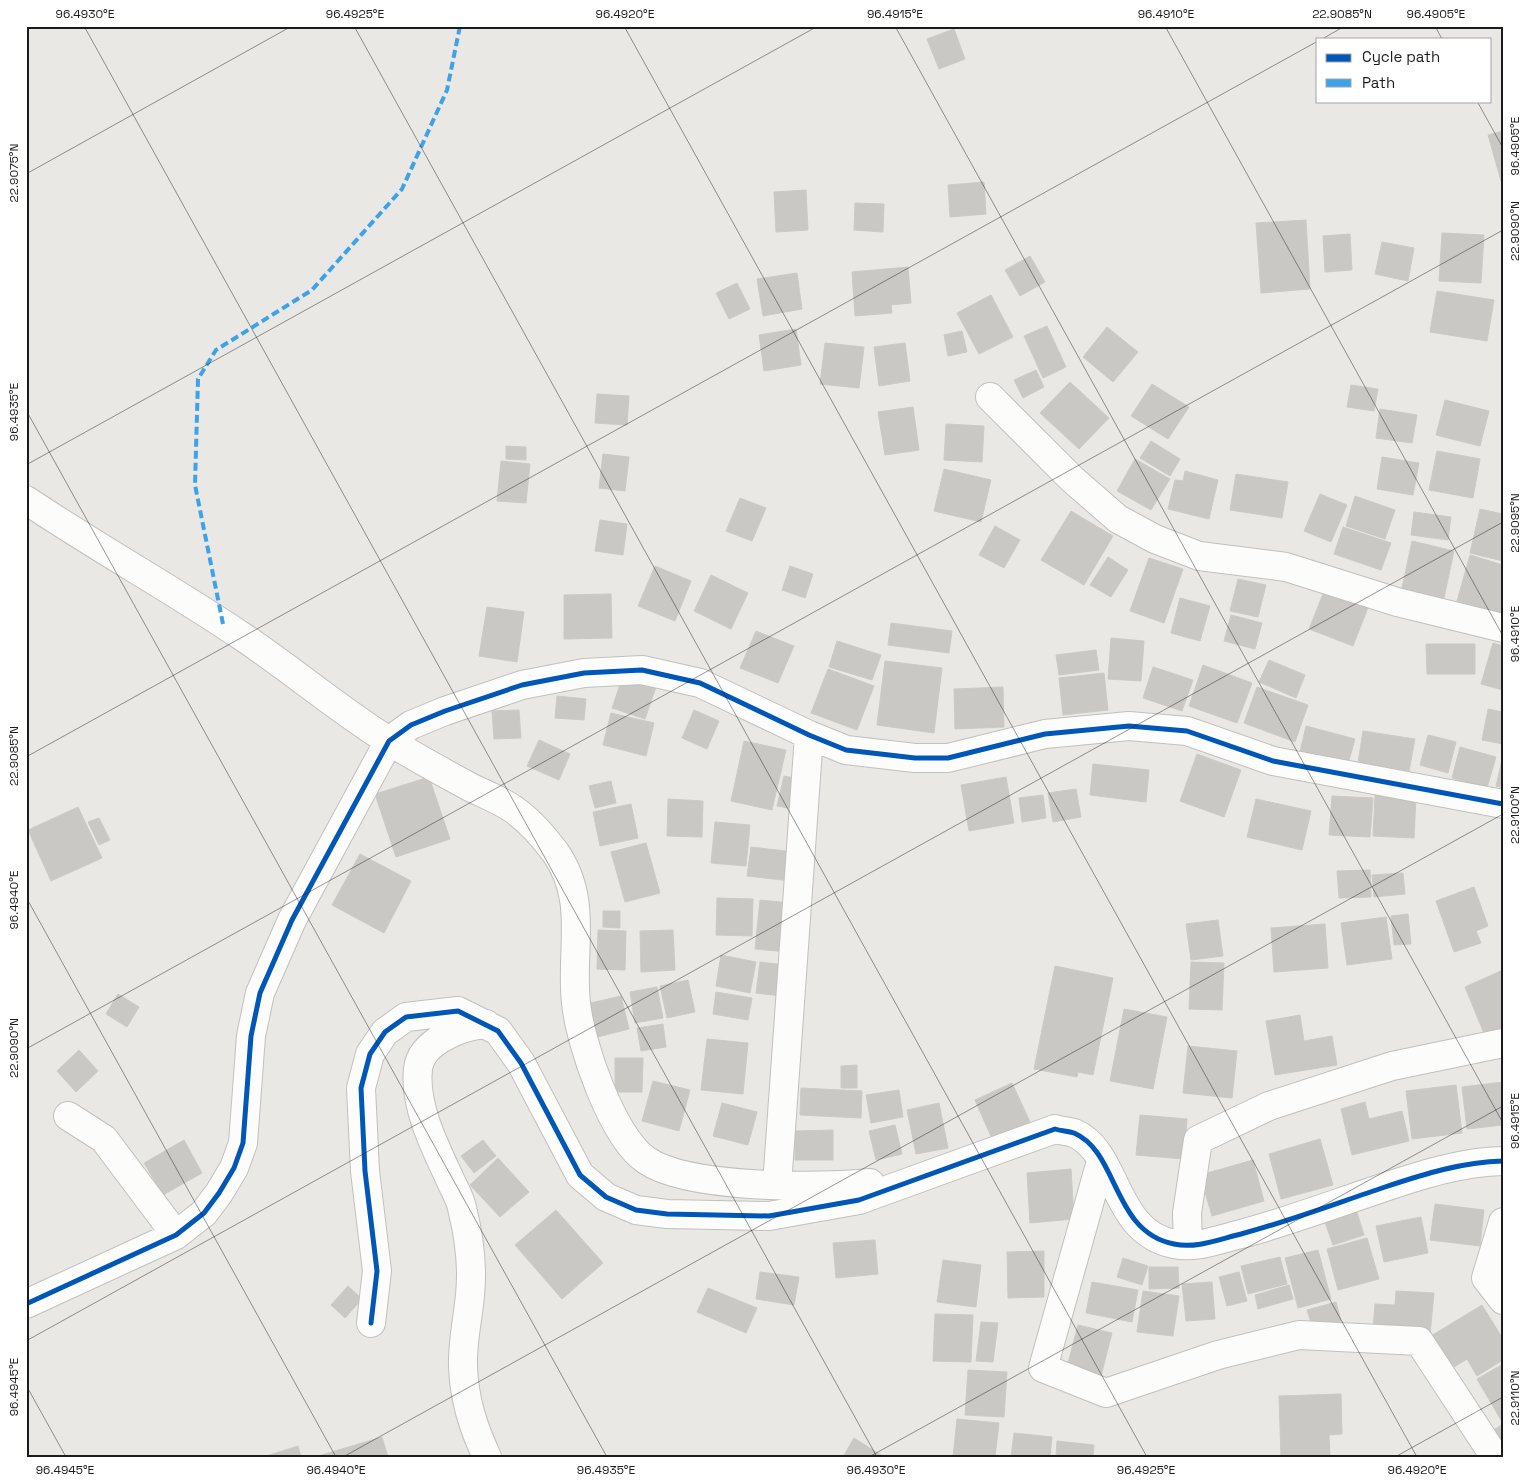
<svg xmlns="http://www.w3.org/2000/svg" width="1529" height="1483" font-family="'Space Grotesk',sans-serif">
	<rect width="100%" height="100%" fill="#eae8e4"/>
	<path fill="#cac8c5" stroke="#cccac6" d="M954 29 965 59 939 69 927 39Z
		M1503 131V180L1501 181 1488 135Z
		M984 182 986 214 950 217 948 185Z
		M806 190 808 230 776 232 774 192Z
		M855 203 884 204 883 232 854 230Z
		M1306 220 1310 289 1261 293 1256 223Z
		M1442 233 1484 235 1481 283 1439 281Z
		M1350 234 1352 270 1325 272 1323 236Z
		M1382 242 1414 248 1408 281 1375 274Z
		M1030 256 1045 282 1020 296 1005 270Z
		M908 267 911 303 891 305 892 313 855 316 852 272Z
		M797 273 802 309 763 316 757 279Z
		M737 283 750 309 729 319 716 293Z
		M1437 291 1494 300 1487 341 1430 332Z
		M991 295 1013 337 979 354 957 313Z
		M1047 326 1066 367 1043 378 1024 336Z
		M1107 327 1138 352 1113 382 1083 357Z
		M796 329 801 365 764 371 759 335Z
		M962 331 967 352 948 356 944 335Z
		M825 343 864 347 859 388 820 384Z
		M905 343 910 381 879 386 874 347Z
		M1036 370 1044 387 1023 398 1014 380Z
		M1070 382 1109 418 1079 449 1040 413Z
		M1152 384 1189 407 1168 439 1131 416Z
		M1351 385 1378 389 1374 411 1347 407Z
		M597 394 629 396 627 425 595 423Z
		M1445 400 1489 411 1480 446 1436 435Z
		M913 407 919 450 885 455 878 412Z
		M1380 409 1417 415 1412 443 1376 438Z
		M946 424 984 426 982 462 944 460Z
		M1151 441 1180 459 1170 476 1140 458Z
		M506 446 526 447V460L506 459Z
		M1437 451 1480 459 1473 498 1429 490Z
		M603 454 629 457 625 491 599 488Z
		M1382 457 1419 463 1413 495 1377 489Z
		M1135 459 1170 479 1151 510 1117 491Z
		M501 461 530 464 526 503 497 501Z
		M944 469 991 480 981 522 934 511Z
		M1185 471 1218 480 1209 519 1168 509 1175 480 1183 481Z
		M1236 474 1288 482 1282 518 1230 510Z
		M1320 494 1347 505 1331 542 1304 531Z
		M1355 496 1395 510 1385 539 1346 526Z
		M740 498 766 508 752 541 726 531Z
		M1480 509 1503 514V561L1470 553Z
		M1071 511 1113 536 1084 585 1041 560Z
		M1414 512 1451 517 1448 540 1411 535Z
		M600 520 627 524 623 555 595 551Z
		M995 526 1020 540 1004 568 979 555Z
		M1343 527 1391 543 1381 570 1334 554Z
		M1412 541 1454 551 1444 598 1402 588Z
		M1470 555 1503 565 1501 614 1457 601Z
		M1108 557 1128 570 1111 597 1090 585Z
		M1149 558 1183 569 1164 623 1130 611Z
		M655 566 691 581 675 621 638 606Z
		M790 566 813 574 805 598 782 590Z
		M711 575 748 593 731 629 694 611Z
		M1238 579 1266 585 1258 617 1230 611Z
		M1325 589 1369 605 1353 646 1309 629Z
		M611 594 612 638 564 639V595Z
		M1180 598 1210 606 1200 641 1171 633Z
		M487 607 524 612 517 662 479 656Z
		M1231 615 1262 623 1255 649 1224 641Z
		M891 623 952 631 949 653 888 645Z
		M756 631 794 646 778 683 740 668Z
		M1111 638 1144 641 1141 681 1108 679Z
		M837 641 881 655 872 680 829 667Z
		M1493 643 1503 646V690L1481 684Z
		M1426 644H1475V674H1427Z
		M1096 650 1099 670 1059 675 1056 655Z
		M1269 660 1305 675 1296 698 1259 682Z
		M885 661 942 668 934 733 877 725Z
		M1203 665 1252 683 1237 723 1189 706Z
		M1153 667 1193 680 1182 711 1143 698Z
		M828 669 874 686 857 730 811 713Z
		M1104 673 1108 710 1063 715 1059 678Z
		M623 676 656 687 645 719 612 708Z
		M1003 687 1004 727 955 729 954 689Z
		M1257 687 1308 705 1295 742 1244 723Z
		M557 696 586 699 584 720 555 718Z
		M1488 709 1503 712V744L1482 740Z
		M519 710 521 738 494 739 492 711Z
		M694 710 719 721 707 749 682 738Z
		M611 713 654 723 646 756 603 745Z
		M1306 726 1355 739 1348 764 1300 752Z
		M1363 731 1415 739 1409 771 1358 763Z
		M1428 735 1456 742 1448 773 1420 765Z
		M539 740 570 754 559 780 527 766Z
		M744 741 786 750 772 810 731 801Z
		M1460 747 1496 757 1487 788 1452 778Z
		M1197 754 1241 770 1224 817 1180 801Z
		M1502 760H1503V788L1496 786Z
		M1093 764 1149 770 1146 802 1090 795Z
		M784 776 799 779 793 809 777 806Z
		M429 777 450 839 396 857 375 794Z
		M1006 777 1014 823 969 831 961 785Z
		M611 781 616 803 595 808 589 786Z
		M1076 789 1081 817 1053 822 1048 793Z
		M1043 795 1046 818 1022 822 1019 798Z
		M1375 795 1416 797 1414 838 1373 836Z
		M1332 796 1373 798 1370 837 1329 835Z
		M668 799 703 801 702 837 667 836Z
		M1256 799 1311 811 1302 850 1247 837Z
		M631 804 638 838 600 846 593 812Z
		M78 807 102 858 51 881 28 830Z
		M99 818 110 840 99 845 88 822Z
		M715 822 750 825 746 866 711 863Z
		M646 843 660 893 625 902 611 852Z
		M751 847 794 852 791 881 747 876Z
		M360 854 411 881 384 933 332 905Z
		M1370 870 1371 897 1339 898 1337 871Z
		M1403 873 1405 894 1374 897 1372 875Z
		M1474 887 1488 926 1476 931 1481 943 1454 952 1436 901Z
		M717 898 753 899 752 936 716 935Z
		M760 900 791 903 787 952 755 949Z
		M603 911H620V928L603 927Z
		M1408 914 1411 944 1394 945 1391 916Z
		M1386 917 1392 959 1347 965 1341 923Z
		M1218 920 1223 956 1191 960 1186 924Z
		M1325 924 1328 968 1274 972 1271 928Z
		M598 930 626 931 625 970 597 969Z
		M673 930 675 970 641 972 640 931Z
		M721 955 756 962 750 993 716 986Z
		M760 962 785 965 781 996 756 993Z
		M1191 962 1224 963 1222 1010 1189 1009Z
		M1055 966 1113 978 1093 1075 1078 1072 1077 1077 1034 1069Z
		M1503 970V1029L1485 1036 1465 987Z
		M688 980 695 1012 667 1018 660 986Z
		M657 987 663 1018 635 1023 630 992Z
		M716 992 752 998 748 1020 713 1014Z
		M118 994 139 1007 127 1027 106 1014Z
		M621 996 629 1029 590 1039 582 1005Z
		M1124 1009 1167 1017 1153 1089 1110 1081Z
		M1300 1015 1304 1041 1332 1036 1337 1065 1275 1075 1266 1021Z
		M663 1024 666 1047 641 1051 637 1028Z
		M707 1039 748 1043 743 1094 701 1090Z
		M1188 1046 1237 1051 1232 1098 1183 1093Z
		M79 1050 98 1071 76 1092 57 1071Z
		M615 1058H643L642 1092H615Z
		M857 1065V1088H841V1066Z
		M653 1081 690 1090 679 1131 642 1121Z
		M1503 1082V1125L1467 1129 1462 1087Z
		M1012 1083 1031 1124 993 1141 975 1100Z
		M1456 1085 1462 1133 1412 1139 1406 1091Z
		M801 1088 862 1091 861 1118 800 1115Z
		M899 1090 903 1117 871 1123 866 1095Z
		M1365 1102 1369 1119 1402 1111 1409 1141 1352 1155 1341 1109Z
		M722 1103 757 1112 748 1145 713 1136Z
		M939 1103 948 1148 916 1154 907 1110Z
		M1140 1115 1187 1119 1184 1159 1136 1155Z
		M895 1125 902 1154 876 1160 869 1131Z
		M833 1130V1160H795V1131Z
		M1320 1139 1333 1185 1281 1199 1269 1154Z
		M184 1140 202 1173 163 1195 144 1163Z
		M483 1140 496 1156 474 1173 461 1156Z
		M498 1158 529 1192 500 1217 470 1185Z
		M1253 1160 1264 1201 1212 1216 1200 1175Z
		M1071 1169 1074 1219 1030 1223 1027 1173Z
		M1435 1204 1484 1210 1480 1246 1430 1240Z
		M1356 1209 1364 1235 1333 1245 1324 1219Z
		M556 1210 603 1263 562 1299 515 1245Z
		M1421 1217 1428 1253 1384 1262 1376 1226Z
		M1367 1238 1379 1279 1338 1290 1327 1249Z
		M875 1240 878 1274 836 1278 833 1243Z
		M1318 1250 1331 1299 1298 1308 1285 1258Z
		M1044 1251V1297L1008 1298 1007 1252Z
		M1280 1257 1287 1284 1248 1294 1241 1266Z
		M1123 1258 1148 1266 1142 1285 1117 1277Z
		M943 1260 981 1265 976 1307 937 1302Z
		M1149 1267H1178L1179 1288 1149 1289Z
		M760 1272 799 1277 794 1305 756 1299Z
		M1239 1272 1247 1301 1227 1306 1219 1277Z
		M1092 1282 1138 1290 1132 1322 1086 1313Z
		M1212 1282 1215 1319 1186 1321 1182 1284Z
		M1289 1285 1293 1299 1258 1309 1255 1295Z
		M348 1286 362 1299 345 1318 331 1305Z
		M708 1288 757 1308 746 1333 697 1312Z
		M1143 1291 1179 1296 1173 1336 1137 1332Z
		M1396 1291 1434 1293 1430 1335 1373 1331 1375 1304 1395 1305Z
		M1336 1302 1341 1321 1313 1329 1307 1310Z
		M1482 1305 1503 1339V1360L1477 1376 1467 1359 1446 1372 1426 1339Z
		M935 1314 973 1315 971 1362 933 1361Z
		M981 1322 998 1323 993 1362 976 1361Z
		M1078 1325 1112 1333 1101 1376 1067 1367Z
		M1503 1364V1419L1501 1420 1477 1379Z
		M968 1370 1007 1372 1004 1417 965 1415Z
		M1341 1394 1342 1434 1329 1435 1330 1457H1281L1279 1396Z
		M957 1419 999 1423 995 1457H953Z
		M1503 1424V1449L1492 1431Z
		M1014 1433 1052 1437 1050 1457H1011Z
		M382 1437 388 1457H315Z
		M854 1438 884 1457H843Z
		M1057 1441 1094 1445 1093 1457H1056Z
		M298 1446 301 1457H263Z"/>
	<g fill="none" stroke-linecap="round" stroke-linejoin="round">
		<g stroke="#c1c0be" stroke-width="30">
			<path id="minor" d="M990 397 1072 479 1118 519 1155 539 1199 556 1286 567 1397 602 1503 628
				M26 500C96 547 170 588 240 635 291 669 339 710 392 743 417 758 444 773 470 787 484 794 500 800 513 809 529 820 543 836 555 852 589 900 570 949 576 1003 580 1043 612 1137 646 1160 687 1189 819 1188 870 1183
				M486 1024C462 1026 421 1041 418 1069 414 1105 434 1145 449 1177 453 1187 460 1197 462 1208 469 1236 473 1266 470 1295 468 1318 462 1343 463 1366 464 1399 473 1427 487 1457
				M68 1116 104 1139 176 1235
				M1101 1161 1043 1368 1106 1393 1218 1355 1299 1335 1419 1341 1495 1457
				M777 1185 809 735
				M1503 1222 1486 1278 1503 1300
				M1188 1245 1187 1213 1198 1140 1269 1106 1392 1066 1503 1043
				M26 1304 176 1235 204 1213 219 1193 234 1168 243 1143 251 1036 260 993 292 920 389 741 411 725 445 711 522 685 584 673 642 670 700 683 809 735 846 750 915 758H948L1045 734 1129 726 1187 731 1273 761 1503 804
				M371 1323 377 1271 365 1171 361 1088 370 1054 385 1032 406 1017 458 1011 498 1031 521 1063 580 1175 606 1197 636 1210 667 1214 769 1216 859 1200 1055 1129C1061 1131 1068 1131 1074 1133 1119 1152 1112 1232 1174 1244 1196 1249 1220 1239 1241 1234 1290 1221 1337 1203 1385 1187 1424 1174 1462 1162 1503 1161"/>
		</g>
		<use href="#minor" stroke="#fcfcfb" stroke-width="28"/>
		<path stroke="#3da2ea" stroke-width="4" stroke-dasharray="8 4" stroke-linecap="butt" d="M223 624 195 485 198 379 216 350 312 290 402 189 447 90 460 26"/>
		<g stroke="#fff" stroke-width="8">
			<path id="cycleway" d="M26 1304 176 1235 204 1213 219 1193 234 1168 243 1143 251 1036 260 993 292 920 389 741 411 725 445 711 522 685 584 673 642 670 700 683 809 735 846 750 915 758H948L1045 734 1129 726 1187 731 1273 761 1503 804
				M371 1323 377 1271 365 1171 361 1088 370 1054 385 1032 406 1017 458 1011 498 1031 521 1063 580 1175 606 1197 636 1210 667 1214 769 1216 859 1200 1055 1129C1061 1131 1068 1131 1074 1133 1119 1152 1112 1232 1174 1244 1196 1249 1220 1239 1241 1234 1290 1221 1337 1203 1385 1187 1424 1174 1462 1162 1503 1161"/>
		</g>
		<use href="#cycleway" stroke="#0057b8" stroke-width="5"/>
	</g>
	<path fill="none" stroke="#1b1b1b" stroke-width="1" stroke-opacity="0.45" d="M84 26 877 1457M354 26 1147 1457M624 26 1417 1457M895 26 1503 1123M1165 26 1503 636M1435 26 1442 39M1322 39 1345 26M1477 101 1503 148M26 174 292 26M26 410 607 1457M26 465 818 26M26 757 1318 41M26 897 336 1457M26 1049 1503 230M26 1341 1503 522M26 1385 66 1457M343 1457 1503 814M869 1457 1503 1106M1395 1457 1503 1397"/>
	<rect width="1529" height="1483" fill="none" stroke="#ffffff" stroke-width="55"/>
	<rect x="1316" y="38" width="175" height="65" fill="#ffffff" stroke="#a4a4a4"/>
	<rect x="1326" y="54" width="25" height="8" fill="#0057b8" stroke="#a4a4a4"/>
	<text x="1362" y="62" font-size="15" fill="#1b1b1b">Cycle path</text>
	<rect x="1326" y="79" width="25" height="8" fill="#3da2ea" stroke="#a4a4a4"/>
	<text x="1362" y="88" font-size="15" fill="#1b1b1b">Path</text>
	<rect x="28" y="28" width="1474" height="1428" fill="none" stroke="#1b1b1b" stroke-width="2"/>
	<g font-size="12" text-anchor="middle" fill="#1b1b1b">
		<text x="85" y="18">96.4930°E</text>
		<text x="355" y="18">96.4925°E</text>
		<text x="625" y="18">96.4920°E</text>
		<text x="895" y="18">96.4915°E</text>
		<text x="1166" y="18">96.4910°E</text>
		<text x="1342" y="18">22.9085°N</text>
		<text x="1436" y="18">96.4905°E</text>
		<text transform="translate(1515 146) rotate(-90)" y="4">96.4905°E</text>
		<text transform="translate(14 173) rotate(-90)" y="4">22.9075°N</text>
		<text transform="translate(1515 231) rotate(-90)" y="4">22.9090°N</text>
		<text transform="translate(14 412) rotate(-90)" y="4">96.4935°E</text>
		<text transform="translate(1515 523) rotate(-90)" y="4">22.9095°N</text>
		<text transform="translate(1515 634) rotate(-90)" y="4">96.4910°E</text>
		<text transform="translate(14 756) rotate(-90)" y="4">22.9085°N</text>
		<text transform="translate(1515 815) rotate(-90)" y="4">22.9100°N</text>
		<text transform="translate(14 900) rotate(-90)" y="4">96.4940°E</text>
		<text transform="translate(14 1048) rotate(-90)" y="4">22.9090°N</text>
		<text transform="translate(1515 1121) rotate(-90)" y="4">96.4915°E</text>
		<text transform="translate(14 1387) rotate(-90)" y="4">96.4945°E</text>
		<text transform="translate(1515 1398) rotate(-90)" y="4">22.9110°N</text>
		<text x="65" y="1474">96.4945°E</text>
		<text x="336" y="1474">96.4940°E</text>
		<text x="606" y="1474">96.4935°E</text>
		<text x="876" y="1474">96.4930°E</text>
		<text x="1146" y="1474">96.4925°E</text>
		<text x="1417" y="1474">96.4920°E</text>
	</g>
</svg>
